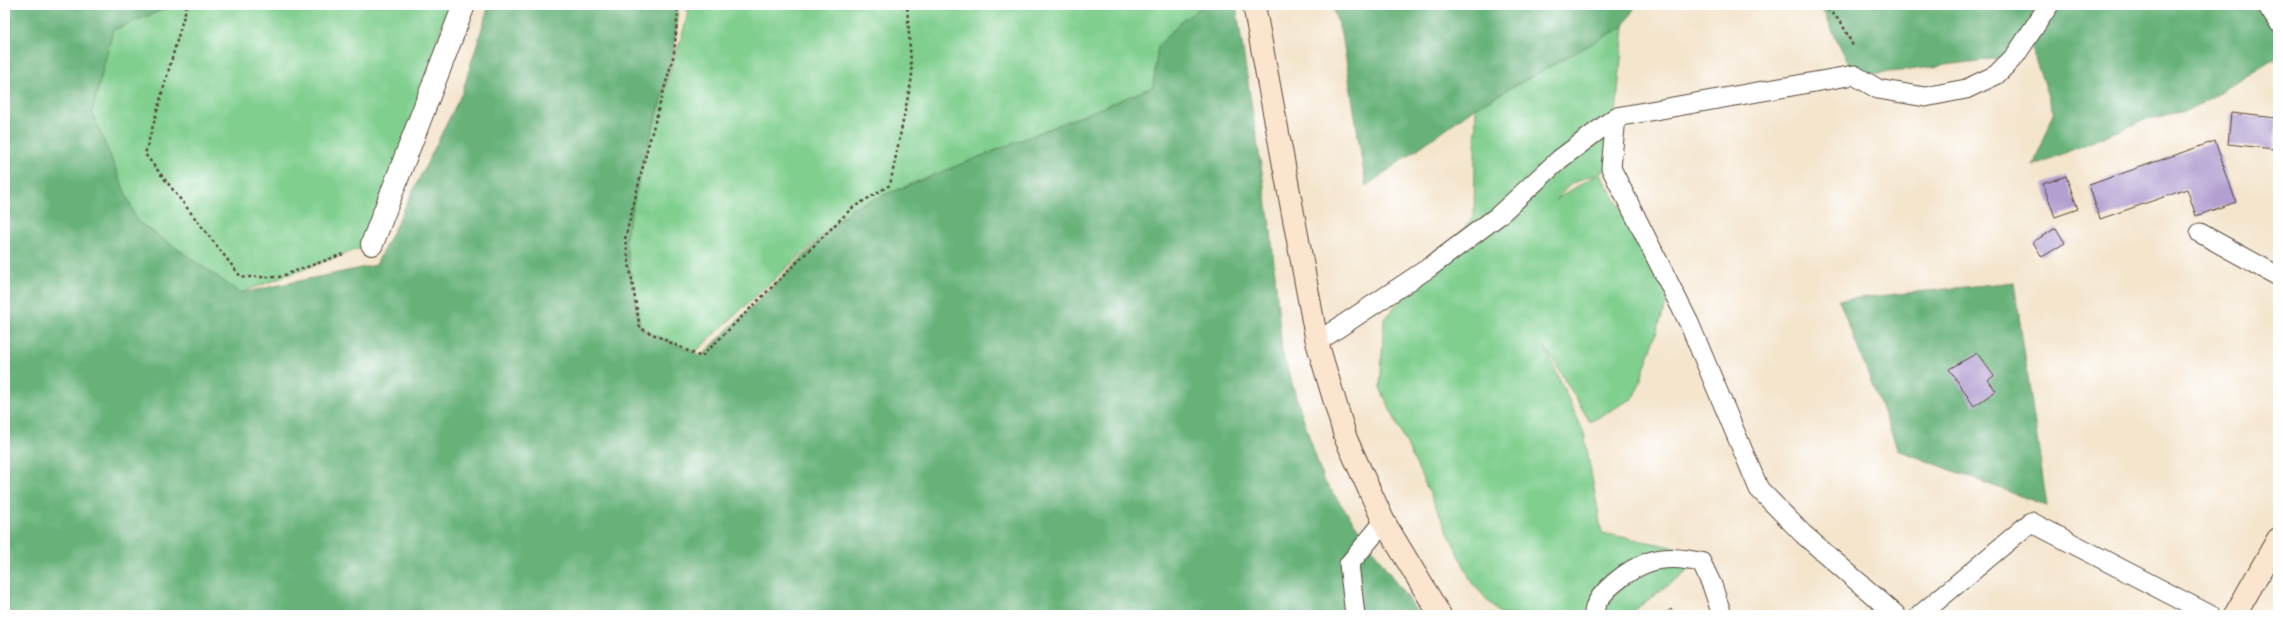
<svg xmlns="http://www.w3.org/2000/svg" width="2283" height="620" font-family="'Shantell Sans',sans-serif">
	<rect width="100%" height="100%" fill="#fff"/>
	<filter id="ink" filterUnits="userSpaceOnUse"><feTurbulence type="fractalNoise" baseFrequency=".025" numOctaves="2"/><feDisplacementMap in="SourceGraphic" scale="8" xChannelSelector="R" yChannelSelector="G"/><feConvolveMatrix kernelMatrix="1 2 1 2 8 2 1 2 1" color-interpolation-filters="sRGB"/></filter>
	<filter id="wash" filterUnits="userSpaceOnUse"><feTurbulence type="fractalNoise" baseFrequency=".012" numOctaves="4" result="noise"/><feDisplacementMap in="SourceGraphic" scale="16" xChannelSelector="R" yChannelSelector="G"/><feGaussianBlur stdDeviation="0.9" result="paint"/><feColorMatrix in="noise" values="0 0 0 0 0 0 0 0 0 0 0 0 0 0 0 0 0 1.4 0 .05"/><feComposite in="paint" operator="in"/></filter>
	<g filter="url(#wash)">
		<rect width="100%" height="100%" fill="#f4e5cd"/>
		<path fill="#80cf8f" stroke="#5e7c56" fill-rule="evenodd" d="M174 5H449L372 244 240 293 137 221 92 112 113 30Z
			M681 5H1205L1182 21 1158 46 1153 87 852 208 694 353 640 328 625 239 643 161 689 12Z
			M1624 26 1611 168 1599 173 1671 289 1635 397 1590 422 1544 345 1584 433 1602 533 1683 549 1692 567 1628 615H1501L1472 583 1380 388 1384 319 1474 217 1476 107ZM1595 174 1596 175 1555 200 1571 184Z"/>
		<path fill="#68b27a" stroke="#526e4c" d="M5 5H174L113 30 92 112 137 221 241 293 376 265 462 93 489 5H672L678 11 674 54 643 161 625 239 640 328 701 356 852 208 1153 87 1158 46 1182 21 1205 5H1236L1271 231 1282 352 1323 479 1419 615H5Z
			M1332 5H1636L1624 26 1476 107 1366 186 1343 40Z
			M1820 5H2278V57L2192 109 2145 120 2033 166 2054 114 2028 38 2015 56 1901 71 1854 75Z
			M2014 282 2047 506 1898 450 1839 300Z"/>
		<g id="blocks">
			<path fill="#b3a0d1" d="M2231 113 2277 118 2274 149 2228 144Z
				M2215 141 2236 202 2196 216 2187 189 2100 219 2089 185Z
				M2066 176 2078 209 2055 217 2043 184Z
				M2056 228 2065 243 2042 257 2033 242Z
				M1977 353 1994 376 1988 380 1996 391 1974 406 1949 369Z
				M1671 609 1676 615H1664Z"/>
		</g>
	</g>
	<g filter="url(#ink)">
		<use href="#blocks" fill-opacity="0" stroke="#574638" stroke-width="1"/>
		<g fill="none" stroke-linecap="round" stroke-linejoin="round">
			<g stroke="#574638" stroke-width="21">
				<path id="lane" d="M2267 5 2278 22
					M2200 233 2278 276
					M1317 342 1430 267 1498 216 1560 159 1616 117
					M1355 615 1349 564 1384 522
					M1594 615C1593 594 1631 568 1649 562 1666 556 1684 559 1701 562L1712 585 1722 615
					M1896 615 1803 534 1759 489 1689 323 1611 168 1616 117 1854 75 1878 89 1925 97 1966 89 1996 75 2015 56 2049 5
					M1920 615 2031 522 2210 615"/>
			</g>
			<g stroke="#574638" stroke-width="24">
				<path id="street" d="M372 244 464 5"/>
			</g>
			<g stroke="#574638" stroke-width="24">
				<path id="secondary" d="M1254 5 1317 342 1346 439 1384 522 1440 615
					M2235 615 2278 539"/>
			</g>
			<path stroke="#574638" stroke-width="2.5" stroke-dasharray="3 3" stroke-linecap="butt" d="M187 5 145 154 241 277H279L346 253
				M672 5 678 11 674 54 647 150 625 239 640 328 701 357 852 208 890 185 912 77 907 5
				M1823 5 1841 22 1854 48"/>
			<use href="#lane" stroke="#fff" stroke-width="19"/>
			<use href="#street" stroke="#fff" stroke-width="22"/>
			<use href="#secondary" stroke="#fce5cf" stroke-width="22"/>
		</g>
	</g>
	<rect width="2283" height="620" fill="none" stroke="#fff" stroke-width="20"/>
</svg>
